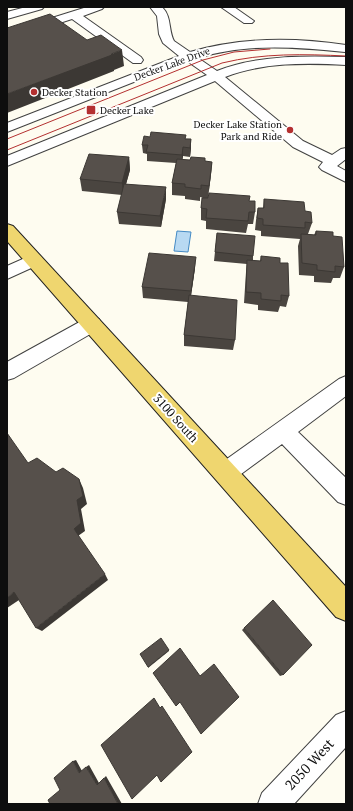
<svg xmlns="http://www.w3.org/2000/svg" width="353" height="811" font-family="'PT Serif',serif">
	<rect width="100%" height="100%" fill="#fefcf0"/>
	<path fill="#b8d9f2" stroke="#448ac4" d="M177 231 191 232 188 252 174 251Z"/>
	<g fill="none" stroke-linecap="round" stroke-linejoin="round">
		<g stroke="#414141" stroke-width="2">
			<path id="minor" d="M26 7H44L42 9 7 19V12Z
				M87 7H104L102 9 83 16 141 57 143 60 141 63H133L72 19 7 40V32Z
				M150 7H162C172 17 168 29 174 41L190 52C241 37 293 37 346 45L345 52C295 47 247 43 198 58L217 71C257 55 304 56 346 57V65C307 63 263 62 225 77L303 141 332 155 341 149 346 148V159L337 166 346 171V182L322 170 319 167 323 162 293 147 215 81 7 166V156L207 75 187 61 7 132V123L179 56 163 43 159 34 157 16Z
				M221 7H234L254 21 252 23H244Z
				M34 254 40 256 43 260 40 264 7 279V266Z
				M92 317 99 319 101 324 99 329 14 378 7 380V362L85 319Z
				M346 376V396L298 432 346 478V505L338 502 282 444 233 480 225 484 217 480 214 473 217 466 339 379Z
				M346 711V747L294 804H258L262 793 336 715Z"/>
		</g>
		<g stroke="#1f1f1f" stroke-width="2">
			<path id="major" d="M7 224 13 226 346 587V621L336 617 7 241Z"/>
		</g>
		<use href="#minor" fill="#fff" fill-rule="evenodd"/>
		<use href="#major" fill="#efd66f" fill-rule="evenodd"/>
		<path stroke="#b43030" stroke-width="1" d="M7 139 203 60 234 52 270 49
			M7 150 222 63C263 53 304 54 346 56"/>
	</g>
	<path fill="#4a4540" d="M150 137 191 139V148L190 157 183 156 182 160 212 162 211 174 208 198 249 201 255 212 253 224H248L246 233 206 229V221L201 220V208L203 198 200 197V201L185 199V196L172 195V183L176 163 147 161V154L143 153 142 145Z
		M129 157 130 170 126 184 166 199 161 227 119 224 117 212 122 195 82 191 80 179Z
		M264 199 305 211 312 223 308 234 314 235 316 231 333 236 344 267 340 278H333L331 283 314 282V276L299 275 298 246 300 239 261 236V231L255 230 256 220 258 208H263Z
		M217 233 253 256V261H260L261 256 280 263 289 296 286 307 280 306 278 312 258 310V305L244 303 246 272 247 264 214 261Z
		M195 268 191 296 235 340 233 350 184 346V335L188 302 143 298 142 287Z
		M244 628 283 675 280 676 242 630Z"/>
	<path fill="#3c3834" d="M122 50 124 66 114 70V71L7 113V94Z
		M191 139V148L190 157V148Z
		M183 147V156L182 164V155Z
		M129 157 130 170 123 195 122 183Z
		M212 162 211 174 208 198 209 186Z
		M166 187V199L161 227 160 216Z
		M196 257 195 268 190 302 191 291Z
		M79 479 83 488 87 504 81 509 85 531 78 536 74 529Z
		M105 574 108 580 42 631 36 628Z
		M14 592 22 598 7 608V598Z
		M169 650V651L148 668V667Z
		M76 760 82 771 79 773 73 761Z
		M89 765 99 783 97 785 86 767Z
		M106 776 122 804H118L104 778Z"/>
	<path fill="#56504b" stroke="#3c3834" d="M50 14 87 40 101 35 122 50 111 54 112 55 7 94V28Z
		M151 132 186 135 185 139H191L190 148 183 147 182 155 146 152 148 145H142L144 136 150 137Z
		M89 154 129 157 122 183 80 179Z
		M191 157 205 158V161L212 162 209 186 201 185V189L185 187V184L172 183 177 159 190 160Z
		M124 184 166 187 160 216 117 212Z
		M209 193 250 196 249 201H255V212H249L248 221 206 218 207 209 201 208 202 198H208Z
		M264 199 304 202 305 211 311 212 312 223 305 222V228L263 225V219L257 218 258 208H264Z
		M316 231 333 232V236L342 237 344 267 335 266V272L317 270V265L302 263 301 234 316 235Z
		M217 233 255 236 253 256 215 252Z
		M149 253 196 257 191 291 142 287Z
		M261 256 280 258V263H288L289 296 281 295V301L261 299V293L246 292 247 260 261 261Z
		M189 295 237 300 235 340 184 335Z
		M7 433 28 463 37 458 56 472 63 468 79 479 83 496 77 500 81 523 74 529 105 574 36 628 14 592 7 598Z
		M273 600 312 645 283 675 244 628Z
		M161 638 169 650 148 667 140 654Z
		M180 648 200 676 214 664 239 697 201 734 180 702 176 706 153 673Z
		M154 698 160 708 162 706 192 752 161 782 157 775 132 799 101 745Z
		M73 761 79 773 86 767 97 785 104 778 118 804H50L48 800 60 790 54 778Z"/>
	<g fill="#b43030" stroke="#fff" stroke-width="1.5">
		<circle cx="34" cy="92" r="4"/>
		<rect x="86" y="105" width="10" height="10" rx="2"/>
		<circle cx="290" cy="130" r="4"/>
	</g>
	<g text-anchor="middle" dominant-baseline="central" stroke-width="4" stroke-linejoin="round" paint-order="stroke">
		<g font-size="10" fill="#0e0e0e" stroke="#fff">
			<text transform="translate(172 64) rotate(-20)">Decker Lake Drive</text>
		</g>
		<g font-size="10" fill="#0e0e0e" stroke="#fff" text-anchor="start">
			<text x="42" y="92">Decker Station</text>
			<text x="100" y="110">Decker Lake</text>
			<text x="282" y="124" text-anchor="end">Decker Lake Station<tspan x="282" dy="12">Park and Ride</tspan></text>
		</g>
		<g font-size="12" fill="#0e0e0e" stroke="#fff">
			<text transform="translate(176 418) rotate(48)">3100 South</text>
		</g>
		<g font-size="14" fill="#0e0e0e" stroke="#fff">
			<text transform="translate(309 764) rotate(-47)">2050 West</text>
		</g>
	</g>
	<rect width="353" height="811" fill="none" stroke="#0e0e0e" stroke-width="16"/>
</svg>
